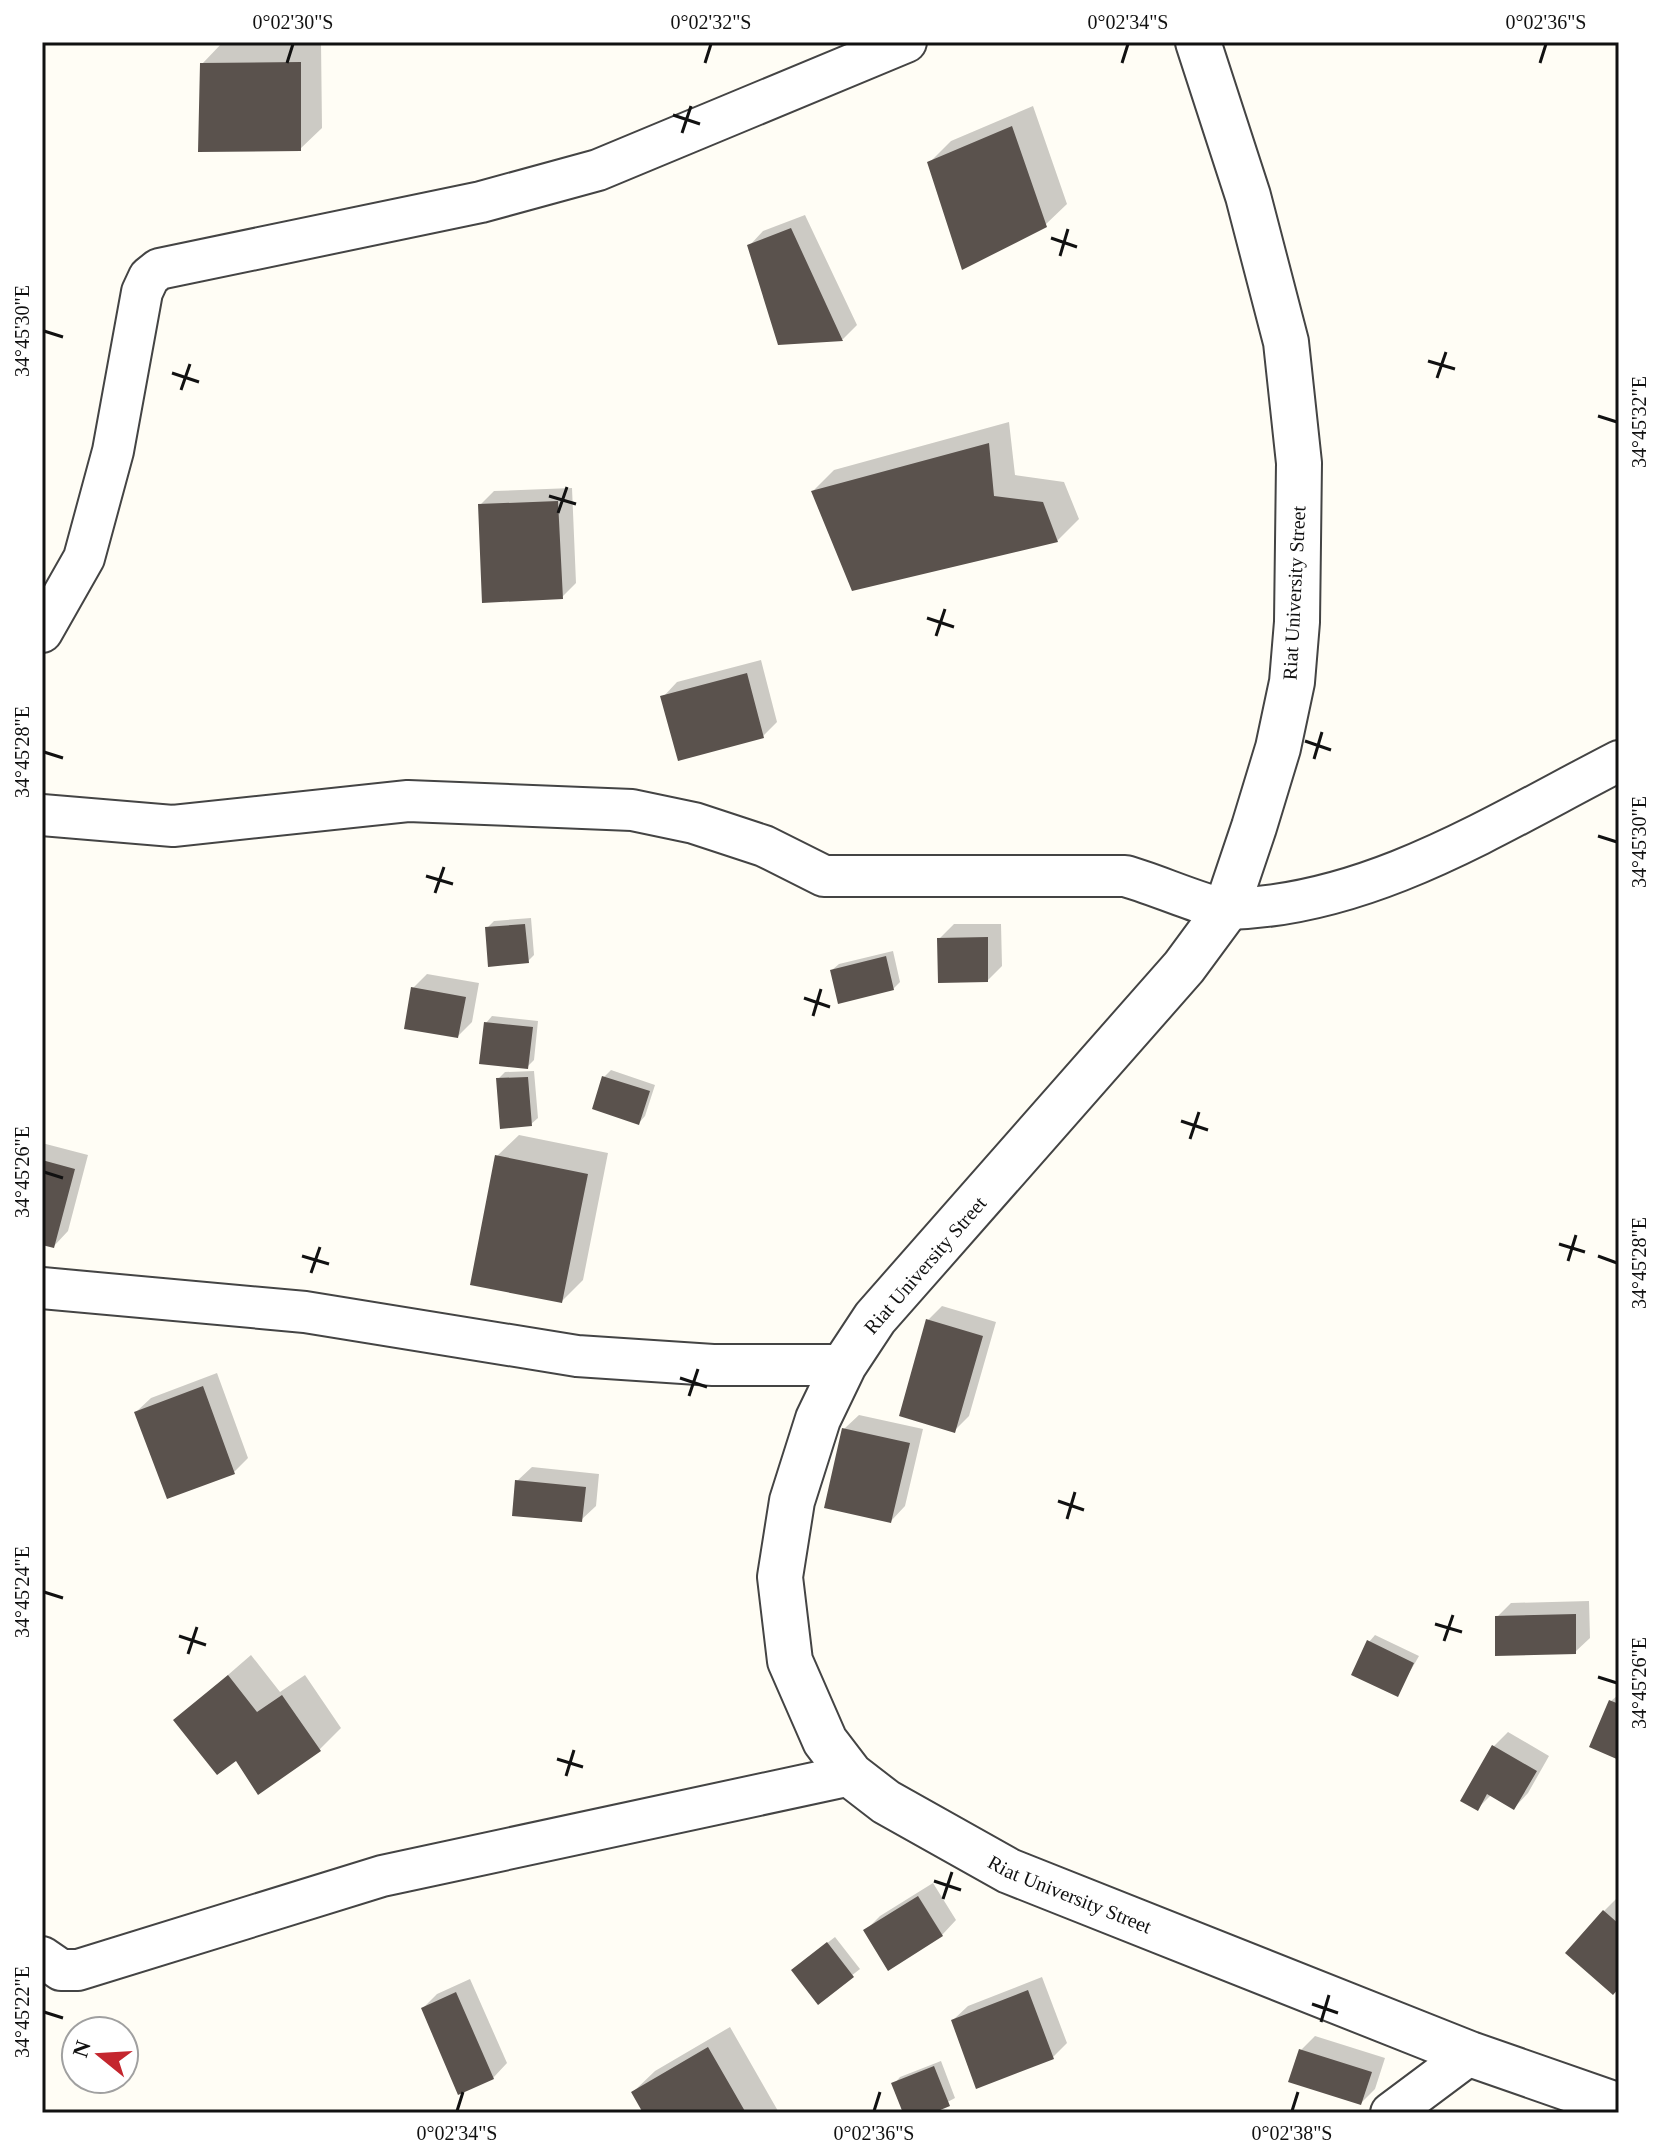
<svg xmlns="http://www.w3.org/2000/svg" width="1661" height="2155" font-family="Georgia,serif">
	<rect width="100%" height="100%" fill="#fffdf5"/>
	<path fill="#0003" d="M223 42H321L322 128 300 149 202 64Z
		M1033 106 1067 204 1045 225 929 163 951 141Z
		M805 215 857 325 843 339 780 343 749 246 763 231Z
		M1009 422 1015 475 1064 482 1079 519 1057 541 813 491 834 470Z
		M572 488 576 583 562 597 480 505 494 491Z
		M761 660 777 722 763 736 663 697 677 682Z
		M531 918 534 955 528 961 487 928 494 921Z
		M954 924H1001L1002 966 988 980 939 939Z
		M893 951 900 982 893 989 832 970 839 964Z
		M427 974 479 983 472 1022 458 1036 413 988Z
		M492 1016 538 1021 534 1060 527 1067 486 1023Z
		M611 1070 655 1085 645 1116 639 1123 604 1077Z
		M534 1071 538 1118 531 1124 498 1079 505 1072Z
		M519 1135 608 1153 583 1280 562 1301 497 1156Z
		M42 1143 88 1155 68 1231 54 1246 42 1243Z
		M942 1306 996 1322 969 1416 955 1430 928 1320Z
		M217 1373 248 1458 234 1472 136 1412 151 1398Z
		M859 1415 923 1429 905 1506 891 1521 844 1429Z
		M532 1467 599 1474 596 1506 581 1520 517 1481Z
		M1589 1601 1590 1638 1575 1652 1497 1617 1511 1603Z
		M1375 1635 1419 1656 1397 1694 1369 1642Z
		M251 1655 280 1692 305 1675 341 1728 319 1750 236 1758 176 1720Z
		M1618 1695H1619V1757L1611 1701Z
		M1508 1732 1549 1756 1528 1793 1514 1808 1491 1795 1477 1809 1463 1801 1494 1746Z
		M933 1883 956 1920 942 1935 888 1968 865 1931 880 1916Z
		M1618 1897 1619 1898V1986L1604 1911Z
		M835 1937 860 1969 818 2002 800 1964Z
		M1042 1977 1067 2043 1053 2057 953 2020 968 2006Z
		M470 1979 507 2063 493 2078 423 2008 437 1994Z
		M730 2027 778 2111 645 2113 633 2092 655 2071Z
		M1315 2036 1385 2058 1375 2089 1361 2103 1301 2050Z
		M941 2061 955 2098 927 2113H905L894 2084 900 2077Z"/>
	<path fill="#5a524d" d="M301 62V151L198 152 200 63Z
		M1012 126 1047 227 962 270 927 162Z
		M791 228 843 341 778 345 747 245Z
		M989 443 994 496 1043 502 1058 542 852 591 811 491Z
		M558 501 563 599 482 603 478 504Z
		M747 673 764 738 678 761 660 696Z
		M525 924 529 963 488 967 485 927Z
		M988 937V982L938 983 937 938Z
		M886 956 894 990 838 1004 830 970Z
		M411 987 466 997 458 1038 404 1029Z
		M484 1022 533 1027 528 1069 479 1064Z
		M602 1076 650 1091 639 1125 592 1109Z
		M528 1077 532 1126 500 1129 496 1078Z
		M495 1155 588 1174 562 1303 470 1285Z
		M42 1160 75 1169 54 1248 42 1245Z
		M926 1319 983 1336 955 1433 899 1416Z
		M203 1386 235 1474 167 1499 134 1412Z
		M842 1428 910 1443 891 1523 824 1508Z
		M515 1480 586 1487 582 1522 512 1516Z
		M1576 1614V1654L1495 1656V1616Z
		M1367 1640 1414 1663 1398 1697 1351 1675Z
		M228 1675 257 1712 282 1695 321 1751 258 1795 236 1761 217 1775 173 1720Z
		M1609 1700 1619 1704V1760L1589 1747Z
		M1492 1745 1537 1771 1514 1810 1487 1794 1478 1811 1460 1801Z
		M918 1896 943 1936 888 1971 863 1930Z
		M1603 1910 1619 1924V1988L1613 1995 1565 1953Z
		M827 1942 854 1977 818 2005 791 1970Z
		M1028 1990 1054 2059 976 2089 951 2020Z
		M456 1992 494 2079 458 2095 421 2008Z
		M708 2047 746 2113H643L631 2092Z
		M1299 2049 1372 2072 1361 2105 1288 2082Z
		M934 2066 950 2106 933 2113H903L891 2083Z"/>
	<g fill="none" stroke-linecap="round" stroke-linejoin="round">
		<g stroke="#444" stroke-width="44">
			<path id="minor" d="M42 632 84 558 113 451 142 292 149 277 159 269 481 202 598 170 906 42
				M42 815 173 826 408 801 632 810 694 823 764 846 824 876H1125C1150 882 1212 910 1229 909 1372 905 1496 824 1619 761
				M42 1288 305 1312 577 1356 713 1365H844
				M42 1957 61 1970H78L382 1876 851 1775
				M1391 2113 1470 2054"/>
		</g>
		<g stroke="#444" stroke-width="48">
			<g id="tertiary">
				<path id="s1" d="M1198 42 1248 196 1286 342 1299 463 1297 622 1292 682 1278 748 1254 827 1226 910 1184 967 875 1318 844 1365 818 1419 792 1501 780 1577 790 1661 825 1741 851 1775 886 1802 1009 1871 1470 2054 1619 2106"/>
			</g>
		</g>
		<use href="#minor" stroke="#fff" stroke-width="40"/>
		<use href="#tertiary" stroke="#fff" stroke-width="44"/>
	</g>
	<path fill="none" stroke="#111" stroke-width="3" d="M287 63 293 44M705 63 711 44M1122 63 1128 44M1540 63 1546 44M673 115 700 124M682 133 691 106M1051 238 1077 247M1060 256 1068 229M44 331 63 337M1428 361 1455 369M172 373 199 382M1437 378 1446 352M181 390 190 364M1598 416 1617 422M549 496 576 504M558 513 567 487M927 618 954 627M936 636 945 609M1305 741 1331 750M44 752 63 758M1314 759 1322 732M1598 836 1617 842M426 876 453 884M435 893 444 867M804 998 830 1007M813 1016 821 989M1181 1121 1208 1130M1190 1139 1199 1112M44 1172 63 1178M1559 1244 1585 1252M302 1256 329 1264M1598 1256 1617 1263M1568 1261 1576 1235M311 1273 320 1247M680 1378 707 1387M689 1396 698 1369M1058 1501 1084 1510M1067 1519 1075 1492M44 1592 63 1598M1435 1624 1462 1632M179 1636 206 1645M1444 1641 1453 1615M188 1654 197 1627M1598 1677 1617 1683M557 1759 583 1767M566 1776 574 1750M934 1881 961 1890M943 1899 952 1872M1312 2004 1338 2013M44 2012 63 2018M1321 2022 1329 1995M457 2111 463 2092M874 2111 880 2092M1292 2111 1298 2092"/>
	<g text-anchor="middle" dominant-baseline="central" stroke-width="8" stroke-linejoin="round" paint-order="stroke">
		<g font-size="20" fill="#111" stroke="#fff">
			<text transform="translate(1294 593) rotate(-87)">Riat University Street</text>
			<text transform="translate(925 1265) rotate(-49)">Riat University Street</text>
			<text stroke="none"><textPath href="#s1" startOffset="2174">Riat University Street</textPath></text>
		</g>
	</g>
	<rect width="1661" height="2155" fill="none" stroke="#ffffff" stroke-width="88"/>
	<g transform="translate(100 2055) rotate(288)"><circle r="38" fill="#ffffff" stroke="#a0a0a0" stroke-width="2"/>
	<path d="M0-6L14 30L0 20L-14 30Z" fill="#c4262e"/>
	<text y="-12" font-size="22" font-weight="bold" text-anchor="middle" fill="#111111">N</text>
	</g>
	<rect x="44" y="44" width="1573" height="2067" fill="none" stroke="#111" stroke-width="3"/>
	<g font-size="20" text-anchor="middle" fill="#111">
		<text x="293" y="29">0°02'30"S</text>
		<text x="711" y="29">0°02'32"S</text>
		<text x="1128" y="29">0°02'34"S</text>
		<text x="1546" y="29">0°02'36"S</text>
		<text transform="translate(22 331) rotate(-90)" y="7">34°45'30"E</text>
		<text transform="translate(1639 422) rotate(-90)" y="7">34°45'32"E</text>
		<text transform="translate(22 752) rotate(-90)" y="7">34°45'28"E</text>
		<text transform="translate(1639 842) rotate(-90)" y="7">34°45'30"E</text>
		<text transform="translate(22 1172) rotate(-90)" y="7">34°45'26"E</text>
		<text transform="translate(1639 1263) rotate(-90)" y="7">34°45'28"E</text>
		<text transform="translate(22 1592) rotate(-90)" y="7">34°45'24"E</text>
		<text transform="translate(1639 1683) rotate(-90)" y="7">34°45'26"E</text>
		<text transform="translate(22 2012) rotate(-90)" y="7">34°45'22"E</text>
		<text x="457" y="2140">0°02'34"S</text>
		<text x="874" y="2140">0°02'36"S</text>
		<text x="1292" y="2140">0°02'38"S</text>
	</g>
</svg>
